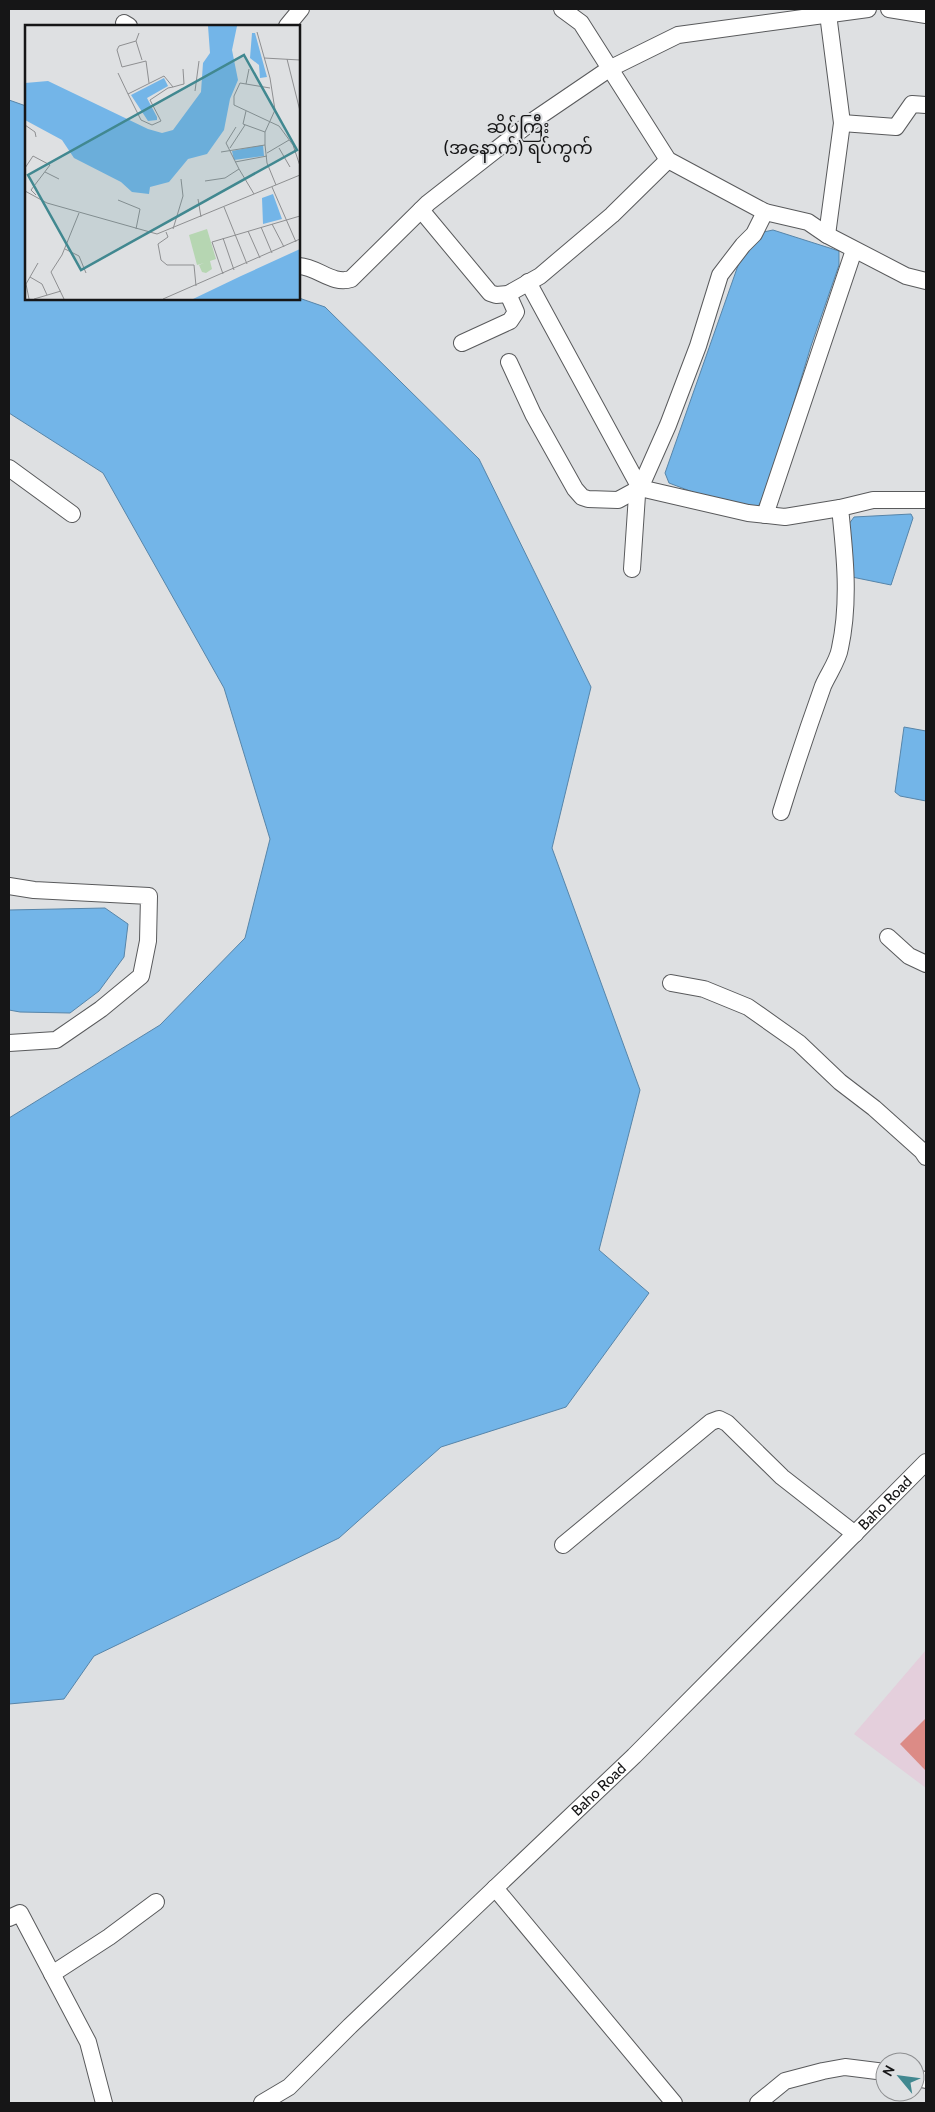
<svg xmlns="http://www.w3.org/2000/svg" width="935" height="2112" font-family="Cabin,'Noto Sans Myanmar',sans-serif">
	<rect width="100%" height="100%" fill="#dee0e2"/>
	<path fill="#e4cfdc" d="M926 1650V1788L854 1734Z"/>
	<path fill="#73b5e8" stroke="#5785a9" d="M9 100 26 106V299L299 298 325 307 479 459 591 687 552 848 640 1090 599 1250 649 1293 566 1407 441 1447 339 1538 94 1656 64 1699 9 1704V1118L160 1025 245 938 270 839 224 688 103 473 9 413Z
		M773 230 839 251V265L811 346 768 487 757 509 748 513 669 483 665 473 741 257 754 234Z
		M911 514 913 518 891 585 852 577 849 524 854 517Z
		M904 727 926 731V801L900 796 895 792Z
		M105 908 128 924 124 957 99 991 70 1013 20 1012 9 1010V910Z"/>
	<path fill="#dc8b86" d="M926 1718V1771L900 1744Z"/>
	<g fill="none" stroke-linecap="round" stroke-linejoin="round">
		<g stroke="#595a5c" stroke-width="18">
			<g id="minor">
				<path d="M562 9 581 23 668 160 765 212 808 222 827 235 906 276 926 281"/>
				<path d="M889 9 926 15"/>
				<path d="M124 23 129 26"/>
				<path d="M287 26 301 9"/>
				<path d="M842 123 896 127 912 104 926 105"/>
				<path d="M421 210 490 293 496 295 508 294 540 276 612 215 668 160"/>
				<path d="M827 235 842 123 828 14"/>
				<path d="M299 266C318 267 332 285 351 279L428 203 534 120 609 69 678 35 868 9"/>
				<path d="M528 282 640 488"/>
				<path d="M462 343 510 321 516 312 508 294"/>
				<path d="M509 362 533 414 575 489 582 497 588 499 618 500 640 488 748 513 785 517 840 508"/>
				<path d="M9 468 72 514"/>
				<path d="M765 515 854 250"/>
				<path d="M632 569 637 495 668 425 698 346 720 275 743 245 754 234 765 212"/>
				<path d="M781 812C794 770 808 728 823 686 828 674 838 661 840 648 850 602 845 555 840 508L873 500H926"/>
				<path d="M9 886 34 890 149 896 148 941 141 976 101 1009 56 1040 9 1043"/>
				<path d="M888 937 909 956 926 964"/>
				<path d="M671 983 704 989 748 1007 799 1043 840 1082 874 1108 922 1151 926 1157"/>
				<path d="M563 1545 711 1422 719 1419 727 1423 782 1477 855 1534"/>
				<path d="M495 1888 674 2103"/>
				<path d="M9 1918 20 1913 88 2042 104 2103"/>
				<path d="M52 1974 109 1937 156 1902"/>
				<path d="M915 2078 926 2080"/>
				<path id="s1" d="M262 2103 289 2087 350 2026 634 1756 926 1462"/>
				<path d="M758 2103 785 2081 823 2071 845 2067 885 2072"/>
			</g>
		</g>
		<use href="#minor" stroke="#fff" stroke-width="16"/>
	</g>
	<g text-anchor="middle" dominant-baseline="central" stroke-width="4" stroke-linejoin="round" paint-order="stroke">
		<g font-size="15" fill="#161617" stroke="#dee0e2">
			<text stroke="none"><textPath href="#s1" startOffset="866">Baho Road</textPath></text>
			<text stroke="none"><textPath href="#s1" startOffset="461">Baho Road</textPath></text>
		</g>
		<g font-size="18" fill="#161617" stroke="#dee0e2">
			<text x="518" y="127">ဆိပ်ကြီး<tspan x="518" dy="21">(အနောက်) ရပ်ကွက်</tspan></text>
		</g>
	</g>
	<g transform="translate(25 25)">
		<rect width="275" height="275" fill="#dee0e2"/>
		<path d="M182 204 191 234 185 236 187 244 181 248 177 247 174 240 179 238 172 240 164 210Z" fill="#b6d6b2"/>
		<path d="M183 1H212L207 25 213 55 205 74 199 105 182 129 163 134 144 157 125 162 124 169 107 167 96 157 49 133 37 115 0 95V58L23 56 123 104 137 108 148 105 176 67 178 38 185 28ZM227 8H230L242 52 235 53 234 40 225 33ZM139 53 143 61 122 73 132 92V95L123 96 106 70ZM238 120 239 131 209 135 207 126ZM248 169 257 194 238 199 237 173ZM275 224V274H168L216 251Z" fill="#73b5e8"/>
		<path fill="none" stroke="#8e8f91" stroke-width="1" d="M232 7 245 53 250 85 240 107V120L242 138 251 160M114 8 111 16 94 21 92 25 97 42 121 36 124 58M111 16 117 35M239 33 275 35M262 34 275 86M93 48 103 69M221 59 224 44M148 62 139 51 103 69 116 95 127 100 136 96 125 75 143 63 148 62 155 60 159 59 158 44M245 63 215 58 209 71V80L254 101 268 120 275 141M170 66 174 36M221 86 218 99 240 107M0 100 10 107 11 112M211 102 201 118 214 144M205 123 220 100M254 123 265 142M196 127 240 120M242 128 264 115M210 137 242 131M0 143 8 131 25 140 6 165 11 170M20 147 34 154M180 156 200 153 214 144 229 169M247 162 271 217M0 166 22 178 132 209 275 150M173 174 176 192M93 175 115 184 111 204M199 182 222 239M247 199 259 222M236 202 247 228M148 204 158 171 156 154M223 206 235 233M141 207 143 212 133 219 136 235 142 240H169L171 261M198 213 209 245M40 224 54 231 61 248M198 249 187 217 275 191M5 252 17 259 22 270M4 274 1 259 13 238M9 274 36 266M39 274 26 247 37 230 54 188M138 274 275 214"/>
		<path fill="#418890" fill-opacity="0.15" stroke="#418890" stroke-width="2.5" d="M219 30 272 125 56 245 3 150Z"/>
		<rect width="275" height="275" fill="none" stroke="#161617" stroke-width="2.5"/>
	</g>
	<rect width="935" height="2112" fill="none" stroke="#161617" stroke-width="20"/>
	<g transform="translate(900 2077) rotate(299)"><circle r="24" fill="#dee0e2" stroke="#8e8f91"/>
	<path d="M0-4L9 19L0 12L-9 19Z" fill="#418890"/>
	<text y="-8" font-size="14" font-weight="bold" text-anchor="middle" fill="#161617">N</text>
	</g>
</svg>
